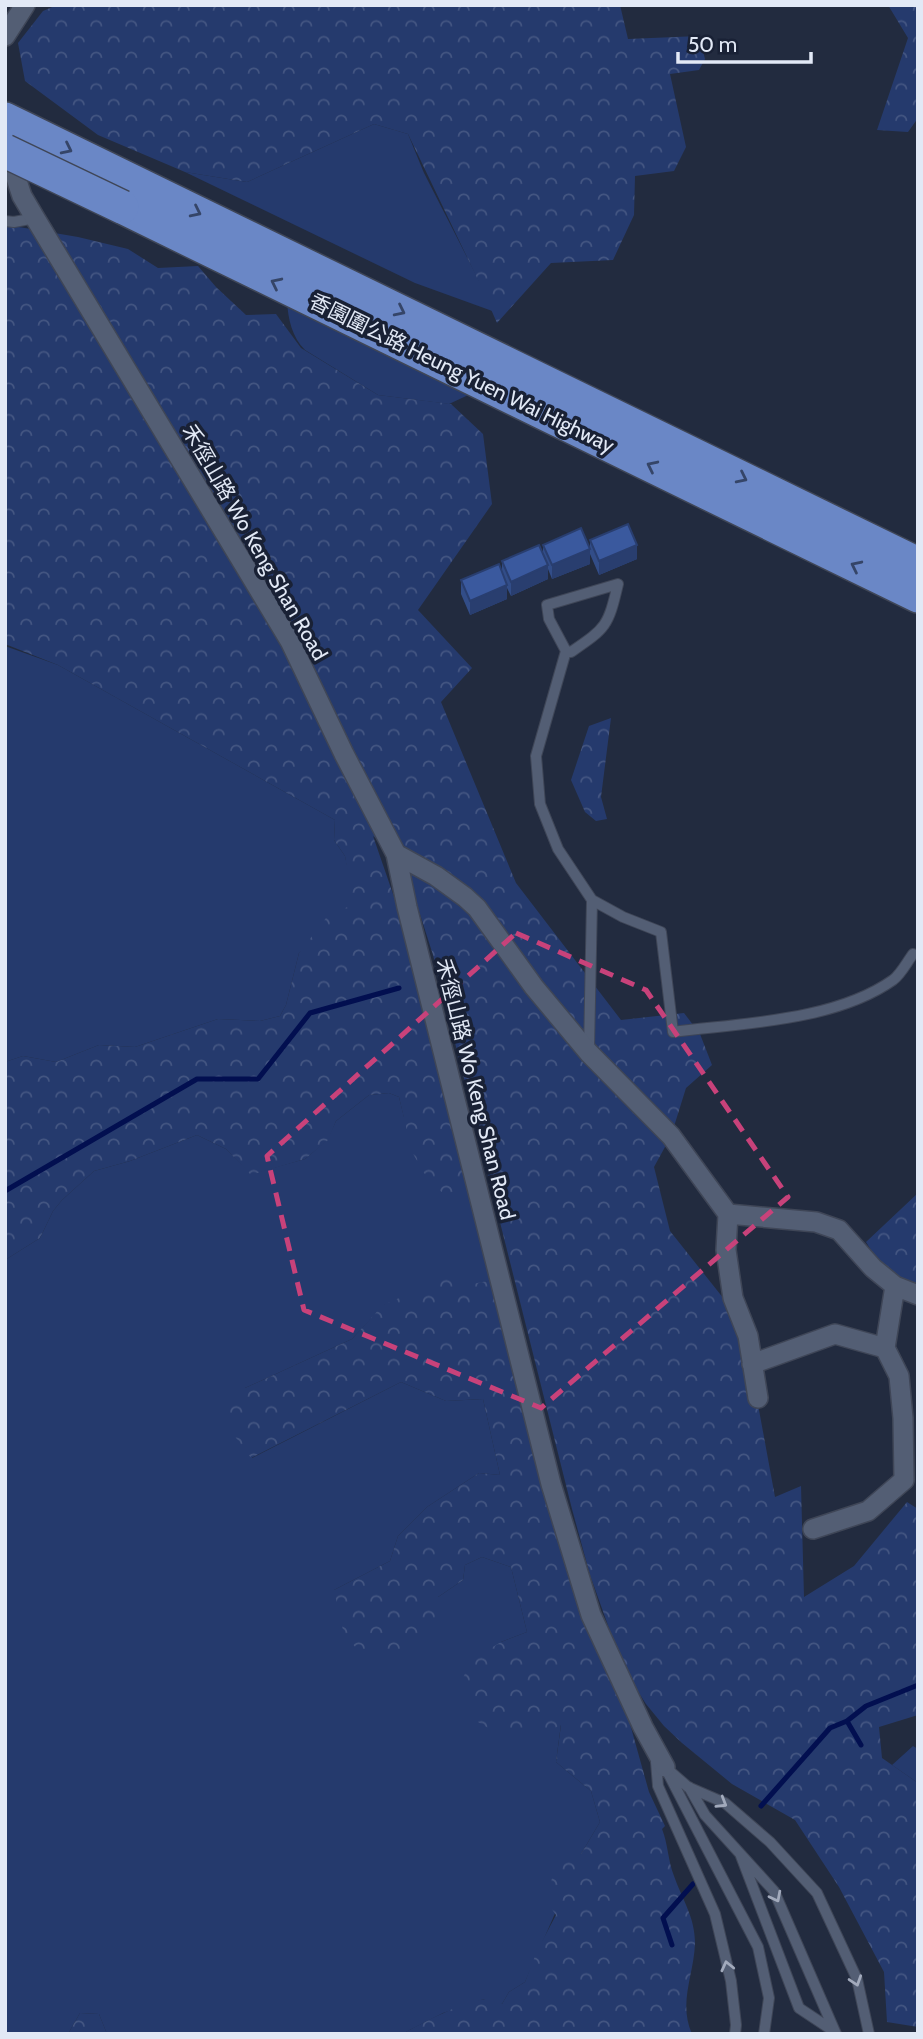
<svg xmlns="http://www.w3.org/2000/svg" width="923" height="2039" font-family="Cabin,'Noto Sans SC',sans-serif">
	<defs>
		<pattern id="forest-crowns" width="20" height="18" patternUnits="userSpaceOnUse" patternTransform="scale(1.75)"><rect width="20" height="18" fill="#253a6d"/><path d="M2 6a3 3 0 1 1 6 0M12 15a3 3 0 1 1 6 0" fill="none" stroke="#445682"/></pattern>
	</defs>
	<rect width="100%" height="100%" fill="#222b3f"/>
	<path fill="#253a6d" d="M374 124 408 134 424 173 495 312 415 283 185 172 247 182Z
		M287 301 477 391 449 404 378 395 305 350C292 337 288 319 287 301Z
		M5 646 58 665 335 820 334 840 345 856 353 893 354 906 299 953 286 1005 280 1016 260 1021 218 1019 135 1047 99 1045 56 1062 23 1056 5 1062Z
		M389 1093 399 1097 404 1117 473 1201 493 1280 384 1305 352 1339 245 1388 252 1458 401 1382 446 1401 483 1399 500 1475 479 1473 427 1507 398 1536 390 1561 334 1590 438 1597 463 1580 465 1565 482 1557 511 1567 527 1632 501 1642 561 1724 556 1762 591 1791 600 1822 581 1854 525 1982 509 1992 502 2004 484 1999 443 2013 402 2034H107L99 2014 80 2013 68 2034H5V1260L40 1238 53 1211 62 1200 94 1171 130 1161 197 1135 226 1149 251 1174 305 1159 327 1140 336 1121 369 1095Z
		M913 1746 918 1749V1783L892 1765Z"/>
	<path fill="url(#forest-crowns)" d="M57 5H620L628 39 699 36 705 59 699 70 670 74 686 147 674 171 635 176 634 215 613 260 551 263 497 323 479 282 408 134 374 124 247 182 185 172 98 135 25 81 18 43 43 11Z
		M888 5H918V118L908 132 877 130 908 38Z
		M5 220 13 226 78 237 128 249 158 268 198 266 216 287 246 315 276 314 301 348 378 395 451 404 483 434 492 504 418 610 472 668 441 702 516 883 621 1020 684 1013 700 1034 712 1065 686 1088 671 1136 654 1167 670 1231 743 1323 775 1497 801 1486 804 1597 854 1566 907 1502 918 1509V1715L879 1727 882 1758 918 1783V2027L887 2022 884 1972 839 1887 795 1820 732 1784 682 1743 664 1726 646 1704 635 1687 610 1631 590 1575 572 1509 433 955 418 908 396 854 373 836 403 923 473 1201 445 1196 424 1173 412 1152 399 1097 389 1093 369 1095 336 1121 328 1140 305 1159 251 1175 226 1149 197 1135 130 1161 94 1171 62 1200 53 1211 40 1238 5 1260V1062L23 1056 56 1062 99 1045 135 1047 218 1019 260 1021 280 1016 286 1005 299 953 329 914 353 905 345 856 334 840 335 820 58 665 5 644Z
		M611 718 601 797 607 819 596 821 585 812 571 780 589 726Z
		M918 1193V1288L883 1269 866 1242Z
		M459 1272 467 1285 493 1280 580 1606 630 1724 649 1792 665 1826 662 1829C668 1844 668 1861 674 1876 682 1899 695 1917 695 1943 694 1975 678 2003 692 2034H402C423 2023 463 2001 486 1999 493 1998 497 2000 502 2004L509 1992 525 1982 537 1951 556 1915 546 1901 556 1863 581 1854 600 1822 591 1791 556 1762 561 1725 549 1731 503 1737 478 1722 461 1681 473 1659 501 1642 527 1632 511 1567 482 1557 465 1565 463 1580 438 1597 439 1624 417 1646 387 1655 360 1652 344 1635 334 1590 390 1561 398 1536 427 1507 479 1473 500 1475 483 1399 446 1401 401 1382 251 1458 219 1415 245 1388 352 1339 383 1305Z
		M80 2013 99 2014 107 2034H68Z"/>
	<g fill="none" stroke-linecap="round" stroke-linejoin="round">
		<path stroke="#020f50" stroke-width="5" d="M5 1191 197 1079H258L310 1013 399 988
			M847 1721 861 1745
			M761 1806 830 1728 847 1721 866 1706 918 1685
			M672 1945 663 1918 693 1884"/>
		<g stroke="#3f4657" stroke-width="12">
			<path id="service" d="M5 221 14 222 35 218
				M566 651 571 652C606 628 608 627 618 584L547 605 549 619 566 651 536 756 540 804 558 849 592 900 623 917 661 932 673 1032C743 1023 835 1021 893 980 901 974 907 962 913 954
				M589 1050 592 900
				M656 1762 658 1786 715 1914 731 1981 736 2025 735 2034
				M665 1767 688 1787 725 1803 770 1842 817 1893 857 1979 869 2034
				M667 1771 758 1947 769 1998 764 2034
				M689 1787 705 1815 774 1891 836 2034
				M741 1856 799 2008 835 2032"/>
		</g>
		<g stroke="#3f4657" stroke-width="22">
			<path id="minor" d="M5 36 25 5
				M7 151 22 196 35 218 290 641 344 754 396 854 407 907 551 1484 591 1615 643 1727 665 1767
				M396 854 436 876 465 897 477 908 534 987 589 1053 671 1136 728 1214 816 1222 839 1230 873 1268 895 1286 918 1295
				M728 1214 726 1250 733 1298 748 1336 758 1398
				M752 1364 835 1334 885 1348
				M813 1529 868 1511 904 1480 903 1418 899 1376 885 1348 895 1286"/>
		</g>
		<g stroke="#3f4657" stroke-width="36">
			<path id="trunk" d="M5 119 918 564
				M122 207 918 596"/>
		</g>
		<use href="#service" stroke="#535e74" stroke-width="10"/>
		<use href="#minor" stroke="#535e74" stroke-width="19"/>
		<use href="#trunk" stroke="#6a87c6" stroke-width="33"/>
		<g stroke="#3f4657" stroke-width="36" stroke-linecap="butt">
			<path id="trunk-bridge" d="M5 151 122 207"/>
		</g>
		<use href="#trunk-bridge" stroke="#6a87c6" stroke-width="33"/>
	</g>
	<path fill="#324d88" d="M590 540 637 559 599 575 590 554Z
		M543 545 590 564 552 579 548 569V579L511 596 507 588V599L470 615 461 594V580L502 571V561L543 555Z"/>
	<path fill="#293e6f" d="M637 545V559L599 575V561Z
		M590 549V564L552 579V565Z
		M548 565V579L511 596V582Z
		M507 585V599L470 615V601Z"/>
	<path fill="#3a599e" stroke="#293e6f" stroke-width="2" d="M628 524 637 545 599 561 590 540Z
		M581 528 590 549 552 565 543 545Z
		M539 545 548 565 511 582 502 561Z
		M499 564 507 585 470 601 461 580Z"/>
	<defs><path id="oneway-chevron" d="M-2-3.5L2.5 0L-2 3.5" fill="none" stroke-width="1.6" stroke-linecap="round" stroke-linejoin="round" transform="scale(1.75)"/></defs>
	<g stroke="#354568">
		<use href="#oneway-chevron" transform="translate(67 149) rotate(26)"/>
		<use href="#oneway-chevron" transform="translate(196 212) rotate(26)"/>
		<use href="#oneway-chevron" transform="translate(276 283) rotate(-154)"/>
		<use href="#oneway-chevron" transform="translate(400 311) rotate(26)"/>
		<use href="#oneway-chevron" transform="translate(652 466) rotate(-154)"/>
		<use href="#oneway-chevron" transform="translate(742 478) rotate(26)"/>
		<use href="#oneway-chevron" transform="translate(856 566) rotate(-154)"/>
	</g>
	<g stroke="#a2aabc">
		<use href="#oneway-chevron" transform="translate(722 1803) rotate(31)"/>
		<use href="#oneway-chevron" transform="translate(776 1897) rotate(63)"/>
		<use href="#oneway-chevron" transform="translate(727 1966) rotate(-103)"/>
		<use href="#oneway-chevron" transform="translate(856 1981) rotate(72)"/>
	</g>
	<path fill="none" stroke="#c8427a" stroke-width="5" stroke-dasharray="14 9" stroke-linejoin="round" d="M516 933 646 990 788 1197 541 1408 304 1310 267 1156Z"/>
	<g text-anchor="middle" dominant-baseline="central" stroke-width="7" stroke-linejoin="round" paint-order="stroke">
		<g font-size="21" fill="#e2e9f6" stroke="#192135">
			<text transform="translate(462 373) rotate(26)">香園圍公路 Heung Yuen Wai Highway</text>
			<text transform="translate(255 542) rotate(60)">禾徑山路 Wo Keng Shan Road</text>
			<text transform="translate(476 1089) rotate(76)">禾徑山路 Wo Keng Shan Road</text>
		</g>
	</g>
	<rect width="923" height="2039" fill="none" stroke="#e2e9f6" stroke-width="14"/>
	<path d="M678 52v10h133v-10" fill="none" stroke="#e2e9f6" stroke-width="3.5"/>
	<text x="688" y="52" font-size="21" fill="#e2e9f6" stroke="#192135" stroke-width="5" paint-order="stroke">50 m</text>
</svg>
